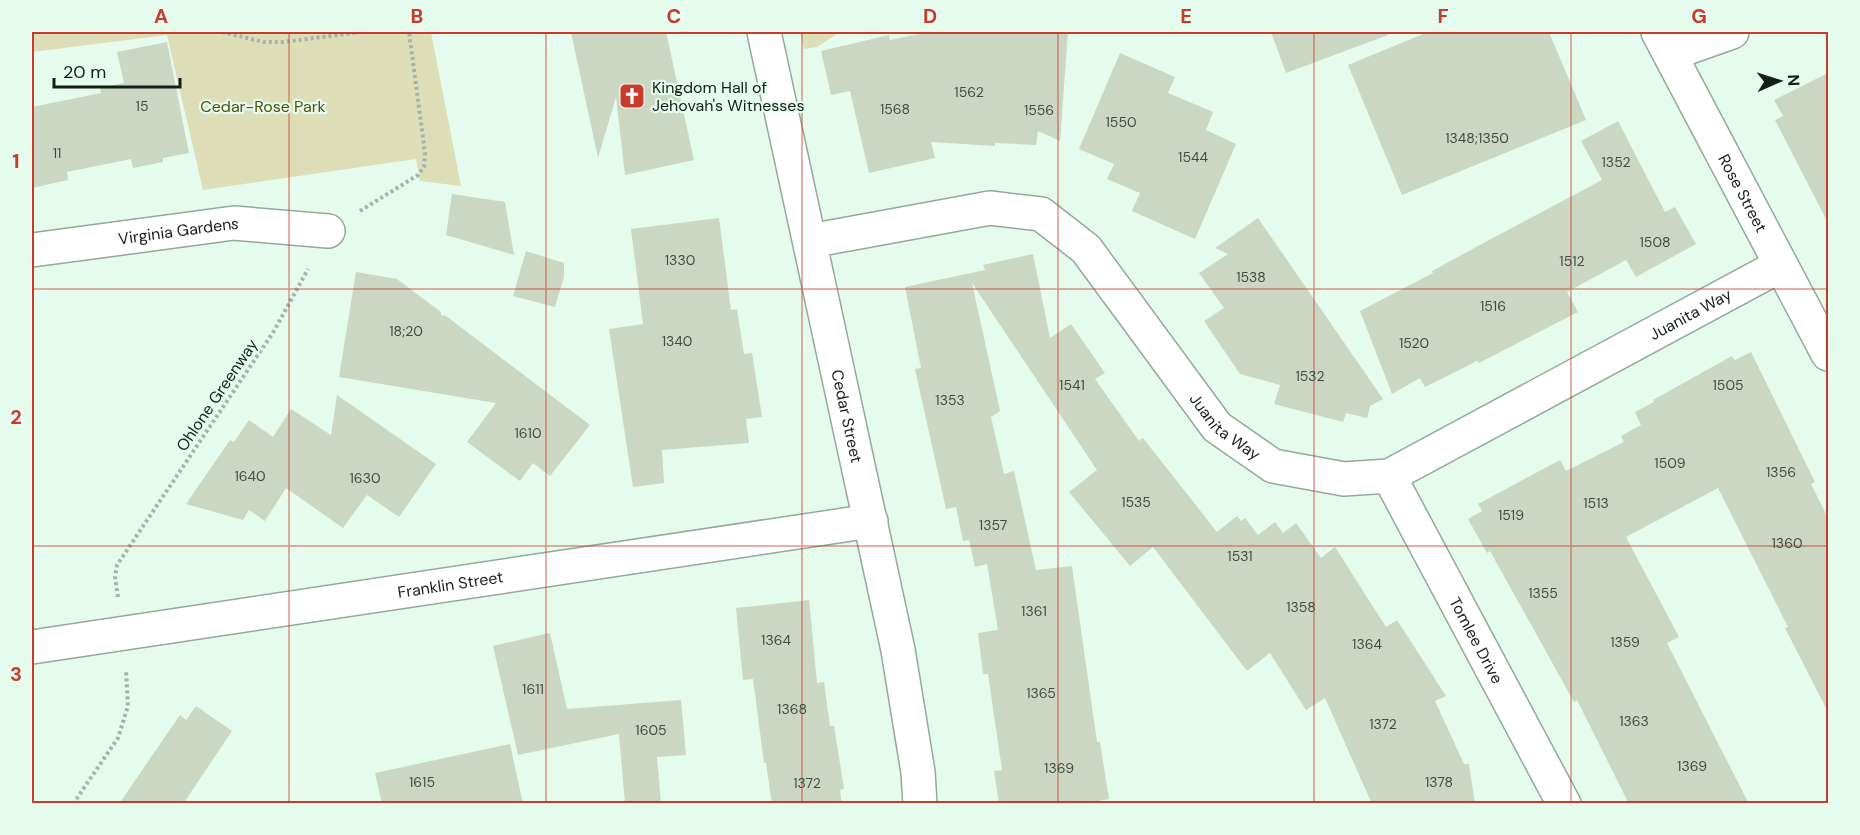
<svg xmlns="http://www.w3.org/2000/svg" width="1860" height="835" font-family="'DM Sans',sans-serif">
	<rect width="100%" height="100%" fill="#e5fbed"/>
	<path fill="#ddddb8" d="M32 32H431L461 186 420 181 416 159 203 190 167 35 32 52Z
		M800 32H840L817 47 804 49Z"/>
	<path fill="#cbd7c3" d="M571 32H666L694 160 625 175 616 97 598 158Z
		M929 32H1068L1060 141 1038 131 1036 145 995 143V146L931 142 935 158 869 173 850 91 831 95 821 51 889 35 890 40Z
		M1271 32H1387L1388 35 1286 73Z
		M1428 32H1549L1586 120 1402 195 1348 65Z
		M167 42 189 153 163 158V162L133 168 131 159 67 172 68 180 32 188V107L101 93 100 88 124 83 117 52Z
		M1120 53 1175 77 1168 93 1213 112 1206 130 1236 144 1195 239 1132 211 1140 193 1107 179 1114 164 1079 149Z
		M1828 73V223L1775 120 1783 116 1774 100Z
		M1618 121 1665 212 1675 207 1696 244 1636 277 1626 260 1567 292 1578 312 1479 363 1477 361 1425 387 1420 378 1392 394 1360 311 1433 273 1432 271 1491 239 1602 180 1581 141Z
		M452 194 505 202 514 255 446 235Z
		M719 218 731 310 737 309 744 354 752 353 762 417 746 419 749 443 662 450 664 483 633 487 609 329 643 324 631 229Z
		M1258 218 1383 399 1370 406 1367 418 1346 413 1343 422 1274 404 1280 385 1240 374 1204 321 1224 308 1199 273 1228 254 1215 248Z
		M526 251 564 263V277L555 307 513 296Z
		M1033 254 1050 338 1071 324 1105 373 1095 379 1139 441 1143 438 1217 532 1237 516 1241 521 1245 518 1258 535 1275 522 1283 533 1296 523 1321 558 1335 547 1386 627 1397 620 1446 696 1435 701 1464 764H1469L1475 804H1372L1325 698 1306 710 1270 653 1247 671 1153 547 1130 566 1069 492 1097 470 972 283 1000 411 991 417 1004 474 1014 471 1036 570 1072 566 1097 742H1100L1109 799 1080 804H999L994 771 1002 770 988 674H983L978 633 998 630 987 564 975 567 969 540 963 541 956 507 946 509 915 369 921 368 905 287 985 270 983 265Z
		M356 272 397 279 441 312V315L446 316 590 425 550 476 533 463 520 481 467 442 496 403 339 377Z
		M1751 352 1815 482 1811 484 1828 518V712L1785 628 1788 627 1718 488 1626 537 1679 637 1667 643 1749 804H1629L1577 700 1574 702 1490 551 1487 553 1468 519 1482 511 1478 504 1560 460 1566 471 1624 442 1621 436 1641 425 1635 412 1654 402 1653 400 1732 356 1735 360Z
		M337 395 436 464 399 517 367 495 343 528 286 488 265 521 249 510 243 520 186 504 230 440 234 442 249 420 273 437 291 409 331 435Z
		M809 600 817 683 824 682 830 726H834L844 789 840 790 842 804H772L766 763H764L753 679 743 680 736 608Z
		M550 633 567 709 681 700 686 755 657 757 661 804H625L619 734 518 755 493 646Z
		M196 706 232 731 183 804H119L180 715 186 720Z
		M510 744 523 804H382L375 773Z"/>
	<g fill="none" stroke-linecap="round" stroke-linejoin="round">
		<g stroke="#94a99b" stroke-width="36">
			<g id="minor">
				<path id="s1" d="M764 32 898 650 918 772 920 804"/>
				<path id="s2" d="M1658 32 1828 354"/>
				<path d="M1670 54 1732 32"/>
				<path id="s3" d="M810 241 990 208 1041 214 1086 249 1217 427 1273 466 1344 479 1389 476 1781 265"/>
				<path id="s4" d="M32 250 234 223 328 231"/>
				<path id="s5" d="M1389 476 1564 804"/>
				<path id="s6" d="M32 647 871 521"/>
			</g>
		</g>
		<path stroke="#a2b4a9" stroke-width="4" stroke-dasharray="3 3" stroke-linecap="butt" d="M222 32 264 42H283L361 32
			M360 211 418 175 424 167 425 153 409 32
			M118 597 115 577 117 565 274 331 308 269
			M73 804 118 738 128 706 126 670"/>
		<use href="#minor" stroke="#fff" stroke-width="33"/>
	</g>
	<path fill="none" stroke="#c73a2c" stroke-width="1.5" stroke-opacity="0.55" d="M289 32V804M546 32V804M802 32V804M1058 32V804M1314 32V804M1571 32V804M32 289H1828M32 546H1828"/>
	<defs>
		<g id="church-square" transform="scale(1.35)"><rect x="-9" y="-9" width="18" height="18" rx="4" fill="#c73a2c" stroke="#e5fbed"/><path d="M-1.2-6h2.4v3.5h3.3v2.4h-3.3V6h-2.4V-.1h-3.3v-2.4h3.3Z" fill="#fff"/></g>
	</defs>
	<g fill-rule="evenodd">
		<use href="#church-square" x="632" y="96"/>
	</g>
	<g text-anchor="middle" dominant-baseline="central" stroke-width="4.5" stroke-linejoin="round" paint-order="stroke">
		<g font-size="14" fill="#434c44">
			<text x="969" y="92">1562</text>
			<text x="142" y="106">15</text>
			<text x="895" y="109">1568</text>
			<text x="1039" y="110">1556</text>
			<text x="1121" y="122">1550</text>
			<text x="1477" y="138">1348;1350</text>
			<text x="57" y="153">11</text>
			<text x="1193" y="157">1544</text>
			<text x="1616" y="162">1352</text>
			<text x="1655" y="242">1508</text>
			<text x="680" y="260">1330</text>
			<text x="1572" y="261">1512</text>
			<text x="1251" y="277">1538</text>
			<text x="1493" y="306">1516</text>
			<text x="406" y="331">18;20</text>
			<text x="677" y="341">1340</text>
			<text x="1414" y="343">1520</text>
			<text x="1310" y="376">1532</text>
			<text x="1072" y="385">1541</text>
			<text x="1728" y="385">1505</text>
			<text x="950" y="400">1353</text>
			<text x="528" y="433">1610</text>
			<text x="1670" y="463">1509</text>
			<text x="1781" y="472">1356</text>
			<text x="250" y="476">1640</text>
			<text x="365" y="478">1630</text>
			<text x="1136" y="502">1535</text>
			<text x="1596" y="503">1513</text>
			<text x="1511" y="515">1519</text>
			<text x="993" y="525">1357</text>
			<text x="1787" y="543">1360</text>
			<text x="1240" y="556">1531</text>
			<text x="1543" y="593">1355</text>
			<text x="1301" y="607">1358</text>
			<text x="1034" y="611">1361</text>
			<text x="776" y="640">1364</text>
			<text x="1625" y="642">1359</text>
			<text x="1367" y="644">1364</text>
			<text x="533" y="689">1611</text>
			<text x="1041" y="693">1365</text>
			<text x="792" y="709">1368</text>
			<text x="1634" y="721">1363</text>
			<text x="1383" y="724">1372</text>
			<text x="651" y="730">1605</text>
			<text x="1692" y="766">1369</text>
			<text x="1059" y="768">1369</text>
			<text x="422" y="782">1615</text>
			<text x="1439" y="782">1378</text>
			<text x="807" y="783">1372</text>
		</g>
		<g font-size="16" fill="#161e1a" stroke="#e5fbed" text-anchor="start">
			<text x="652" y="87">Kingdom Hall of<tspan x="652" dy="18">Jehovah's Witnesses</tspan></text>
		</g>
		<g font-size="16" fill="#535010" stroke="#e5fbed">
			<text x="263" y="106">Cedar-Rose Park</text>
		</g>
		<g font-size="16" fill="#161e1a" stroke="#e5fbed">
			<text stroke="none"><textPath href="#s2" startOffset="182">Rose Street</textPath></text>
			<text stroke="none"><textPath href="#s4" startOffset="148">Virginia Gardens</textPath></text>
			<text stroke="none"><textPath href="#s3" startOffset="1040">Juanita Way</textPath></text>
			<text transform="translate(217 395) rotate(-56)">Ohlone Greenway</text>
			<text stroke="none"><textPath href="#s1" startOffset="393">Cedar Street</textPath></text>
			<text stroke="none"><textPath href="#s3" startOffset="518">Juanita Way</textPath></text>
			<text stroke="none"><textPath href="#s6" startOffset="423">Franklin Street</textPath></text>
			<text stroke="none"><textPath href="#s5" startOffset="186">Tomlee Drive</textPath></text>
		</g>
	</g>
	<rect width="1860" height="835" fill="none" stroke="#e5fbed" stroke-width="66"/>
	<g transform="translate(1779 81) rotate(87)" stroke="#e5fbed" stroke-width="4.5" paint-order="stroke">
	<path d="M0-4.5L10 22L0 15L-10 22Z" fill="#161e1a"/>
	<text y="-9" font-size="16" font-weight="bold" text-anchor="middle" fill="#161e1a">N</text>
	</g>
	<path d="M54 78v9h126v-9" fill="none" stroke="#161e1a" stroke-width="3"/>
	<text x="63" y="78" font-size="18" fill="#161e1a" stroke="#e5fbed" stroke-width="4.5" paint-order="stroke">20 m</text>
	<rect x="33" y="33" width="1794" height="769" fill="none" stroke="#c73a2c" stroke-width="2"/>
	<g font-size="20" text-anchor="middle" font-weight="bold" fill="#c73a2c">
		<text x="161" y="23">A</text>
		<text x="417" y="23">B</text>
		<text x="674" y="23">C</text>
		<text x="930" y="23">D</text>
		<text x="1186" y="23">E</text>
		<text x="1443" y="23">F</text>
		<text x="1699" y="23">G</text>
		<text x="16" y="168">1</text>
		<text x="16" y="424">2</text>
		<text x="16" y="681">3</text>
	</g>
</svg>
